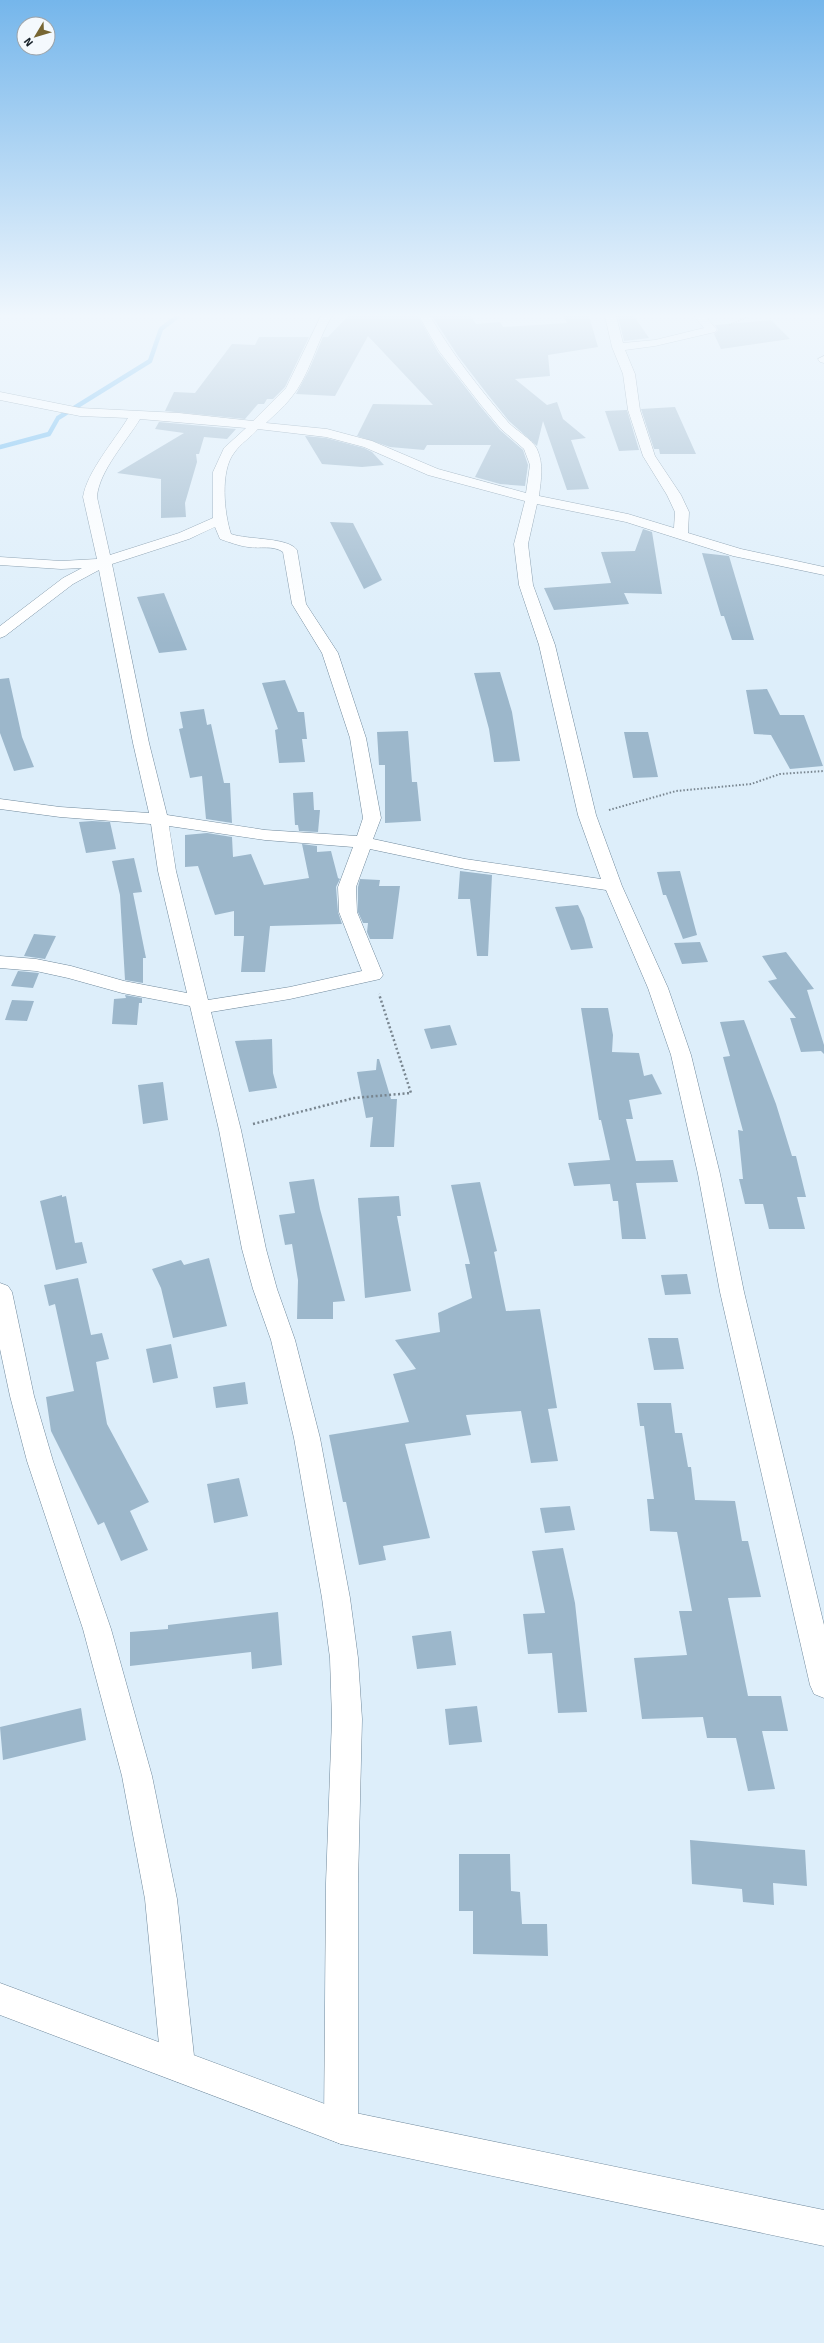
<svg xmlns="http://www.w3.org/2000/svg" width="824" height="2343" font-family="Signika,sans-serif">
	<rect width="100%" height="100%" fill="#ddeefa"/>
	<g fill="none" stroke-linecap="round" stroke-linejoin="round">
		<path stroke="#68b8ef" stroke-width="4.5" d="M0 447 49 434 58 418 150 361 161 329 178 316"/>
	</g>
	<path fill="#9cb7cb" d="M348 316H418L438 352 480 406 500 430 523 450 528 465 525 486 500 484 475 477 491 445H427L424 450 390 447 357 436 373 404 433 405 368 336 335 396 296 394 309 370 323 337H328Z
		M432 316H471L476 324 500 322 503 327 567 323 563 316H589L598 347 548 355 550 376 515 379 547 405 557 402 563 419 586 438 571 440 589 489 567 490 543 421 537 446 509 421 488 395 458 356Z
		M618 316H634L649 338 624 341Z
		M771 320 790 339 721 349 714 334 718 330 715 325Z
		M259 337H309L285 387 273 399H267L264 404H258L245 419 165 411 174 392 195 393 232 344 255 345Z
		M675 407 696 454H660L659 449H654L641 409Z
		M626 410H627L639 450 619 451 605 411Z
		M159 422 236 429 227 439 204 437 199 454H196L197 462 185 503 186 517 161 518V479L117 473 184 433 155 429Z
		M305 436 326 438 364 448 372 452 384 465 362 467 322 464Z
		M330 522 353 523 382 580 364 589Z
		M643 529 652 532 662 594 624 593 629 604 554 610 544 588 611 583 601 552 635 551Z
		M702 553 729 556 754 640H732L724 616H721Z
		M164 593 187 650 159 653 137 597Z
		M500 672 512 712 520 761 494 762 489 729 474 673Z
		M9 678 22 737 34 767 14 771 0 733V679Z
		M285 680 298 712H304L307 739H302L305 762 279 763 275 730 278 729 262 683Z
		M767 689 780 715H804L823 766 790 769 771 735 754 734 746 690Z
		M204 709 207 725 211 724 224 783H230L232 823 206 819 202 776 190 778 179 729 183 728 180 712Z
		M408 731 412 782H417L421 821 385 823V765H379L377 732Z
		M624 732H648L658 777 633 778Z
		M313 792 314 810H320L318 832 299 831 298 825H295L293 793Z
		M92 821 110 822 116 849 86 853 79 822Z
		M207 833 232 837 233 857 251 854 264 885 309 878 302 844 317 846V852L331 851 338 878 340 879 336 887 338 912 342 924 270 926 265 972H241L244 936H234V911L215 915 198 866 185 867V835Z
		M134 858 142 892 133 893 146 958H143V983L125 980 120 895 112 861Z
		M460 871 492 875 488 956H477L470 899H458Z
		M680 871 697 935 683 939 666 895H663L657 872Z
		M360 879 380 880 379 886H400L393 939H370L367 932 368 923H363L358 912V887Z
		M578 905 584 918 593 948 571 950 555 907Z
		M34 934 56 936 45 959 24 956Z
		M700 942 708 962 682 964 674 943Z
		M786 952 814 989 807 990 824 1045V1054L821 1051 801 1052 790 1018H796L768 981 777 979 762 956Z
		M18 971 39 973 33 988 11 986Z
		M125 995 142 998V1003H139L137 1025 112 1024 114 999 126 998Z
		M12 1000 34 1001 27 1021 5 1020Z
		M581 1008H608L613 1035 612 1052 639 1053 644 1076 652 1074 662 1094 629 1100 633 1119H626L636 1161 673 1160 678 1182 636 1183 646 1239H622L618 1201H613L610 1184 574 1186 568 1163 610 1160 601 1120H599Z
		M744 1020 776 1104 792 1156H796L806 1197H797L805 1229H769L763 1204H745L739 1179H743L738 1130 743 1131 723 1057 730 1056 720 1022Z
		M450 1025 457 1045 431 1049 424 1029Z
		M272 1039 273 1073 277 1088 249 1092 235 1041Z
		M377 1059H379L391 1099H397L394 1147H370L373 1117 366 1118 357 1072 376 1070Z
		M163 1082 168 1120 143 1124 138 1085Z
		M314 1179 320 1209 345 1301 333 1302V1319H297L298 1280 292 1244 285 1245 279 1215 295 1213 289 1182Z
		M480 1182 497 1251 494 1252 506 1311 540 1309 557 1408 548 1409 558 1461 531 1463 521 1411 466 1415 471 1435 405 1444 430 1538 383 1546 386 1560 359 1565 346 1502H343L329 1435 409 1422 393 1374 416 1369 395 1340 440 1332 438 1313 472 1298 465 1264H470L451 1185Z
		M62 1195V1197L66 1196 75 1243 82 1242 87 1263 56 1270 40 1201Z
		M399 1196 401 1216H397L411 1291 365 1298 358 1198Z
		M209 1258 227 1326 173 1338 161 1288 152 1269 181 1260 184 1265Z
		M687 1274 691 1294 665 1295 661 1275Z
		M78 1278 91 1335 102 1333 109 1359 96 1362 107 1424 149 1502 130 1511 148 1550 121 1561 104 1522 98 1525 51 1431 46 1397 74 1391 55 1304 49 1306 44 1285Z
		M648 1338H678L684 1369 654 1370Z
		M171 1344 178 1378 153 1383 146 1349Z
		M245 1382 248 1404 216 1408 213 1387Z
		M637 1403H671L675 1433H682L688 1467H691L695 1500 735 1501 742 1541H748L761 1597 728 1598 748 1696H781L788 1731H762L775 1789 748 1791 736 1738H707L703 1717 642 1719 634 1658 687 1655 679 1611H692L677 1532 650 1531 647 1499H654L644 1426H640Z
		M239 1478 248 1516 214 1523 207 1484Z
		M570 1506 575 1530 545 1533 540 1508Z
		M563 1548 575 1603 587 1712 558 1713 552 1653 528 1654 523 1614 545 1613 532 1551Z
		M278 1612 282 1665 252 1669 251 1652 130 1666V1632L168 1629V1625Z
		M451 1631 456 1665 417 1669 412 1636Z
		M477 1706 482 1742 449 1745 445 1709Z
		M81 1708 86 1740 3 1760 0 1727Z
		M690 1840 805 1850 807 1886 773 1883 774 1905 743 1902 742 1889 692 1884Z
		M459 1854H510L511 1891 520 1892 522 1924H547L548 1956 473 1954V1911H459Z"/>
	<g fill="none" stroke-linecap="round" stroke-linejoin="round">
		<g stroke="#70899c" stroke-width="1">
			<path id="street" d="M321 316H332C316 342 310 376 290 399 283 408 274 415 266 423L327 429 372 441 438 469 526 493 530 465 524 449 501 429 481 405 439 351 419 316H430C452 354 479 388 508 422 516 431 531 438 537 449 544 465 541 479 539 496L628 514 674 528 675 512 667 495 643 456 628 410 623 374 612 347 605 316H616L623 343 655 340 704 328 694 316H705L717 330 715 332 655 346 625 350 635 374 640 410 655 456 681 495 689 512 688 533 741 549 824 567V575L733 556 626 522 537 504 528 544 533 585 555 645 596 815 622 886 668 988 691 1055 720 1174 744 1292 824 1625V1698L814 1694 810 1685 720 1292 698 1174 671 1055 648 988 606 890 465 869 370 849 356 887 357 912 383 975 380 979 290 999 211 1012 241 1130 266 1249 277 1289 295 1340 320 1438 350 1598 358 1658 362 1719 358 1883V2127L353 2139 341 2144 329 2139 324 2127 326 1883 332 1719 330 1658 322 1598 294 1438 271 1340 253 1289 242 1249 219 1130 190 1006 122 993 68 978 36 971 0 968V956L36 959 71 966 124 981 187 993 158 871 151 824 60 817 0 809V799L60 807 149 813 133 743 99 570 73 584 5 636 0 638V626L63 578 82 568 61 569 0 565V557L61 561 97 559 83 497C87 472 114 441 128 418L80 416 0 400V392L80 408 179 413 253 421 286 388ZM140 419 246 428 224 448 213 472V518L179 533 110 555 97 497C99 471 126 442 140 419ZM258 429 326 437 364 447 428 475 525 501 514 544 519 585 539 645 578 815 601 879 465 859 373 839 381 818 366 738 338 653 306 604 297 550C288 537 248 540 231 534 224 513 220 471 234 453 240 444 251 437 258 429ZM215 527 220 539C229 542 239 546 248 547 260 549 273 545 283 552L292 604 322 653 350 738 363 818 357 836 265 830 167 815 149 743 112 564 189 539ZM169 826 265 840 353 847 338 887 339 912 362 971 290 987 208 1000 176 871Z
				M824 356V363L820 362 818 359Z
				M0 1283 8 1286 12 1292 34 1396 53 1461 111 1629 152 1776 177 1899 195 2065 190 2077 178 2082 166 2077 161 2065 145 1899 122 1776 83 1629 27 1461 10 1396 0 1349Z"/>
		</g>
		<g stroke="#70899c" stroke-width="1">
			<path id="primary" d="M0 1983 341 2110 824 2210V2246L341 2144 0 2015Z"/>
		</g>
		<path stroke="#78858f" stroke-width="1.5" stroke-dasharray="1 1.5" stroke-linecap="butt" d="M729 325 750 316"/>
		<path stroke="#78858f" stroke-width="2" stroke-dasharray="1.5 2" stroke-linecap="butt" d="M609 810 676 791 751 784 780 774 824 771"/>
		<path stroke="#78858f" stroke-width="2.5" stroke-dasharray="2 2.5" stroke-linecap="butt" d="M253 1124 354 1098 411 1093 379 994"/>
		<use href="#street" fill="#fff" fill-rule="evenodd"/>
		<use href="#primary" fill="#fff" fill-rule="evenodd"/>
	</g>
	<linearGradient id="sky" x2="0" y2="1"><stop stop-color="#75b6eb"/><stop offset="0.49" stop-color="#f0f7fd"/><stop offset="1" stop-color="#f0f7fd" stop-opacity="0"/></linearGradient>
	<rect width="824" height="644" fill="url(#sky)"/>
	<g transform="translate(36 36) rotate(232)"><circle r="19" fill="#f4f9fd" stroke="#9ca3a9"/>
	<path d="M0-3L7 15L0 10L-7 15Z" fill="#776633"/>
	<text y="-6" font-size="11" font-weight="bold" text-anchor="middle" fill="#18222a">N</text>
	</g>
</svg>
